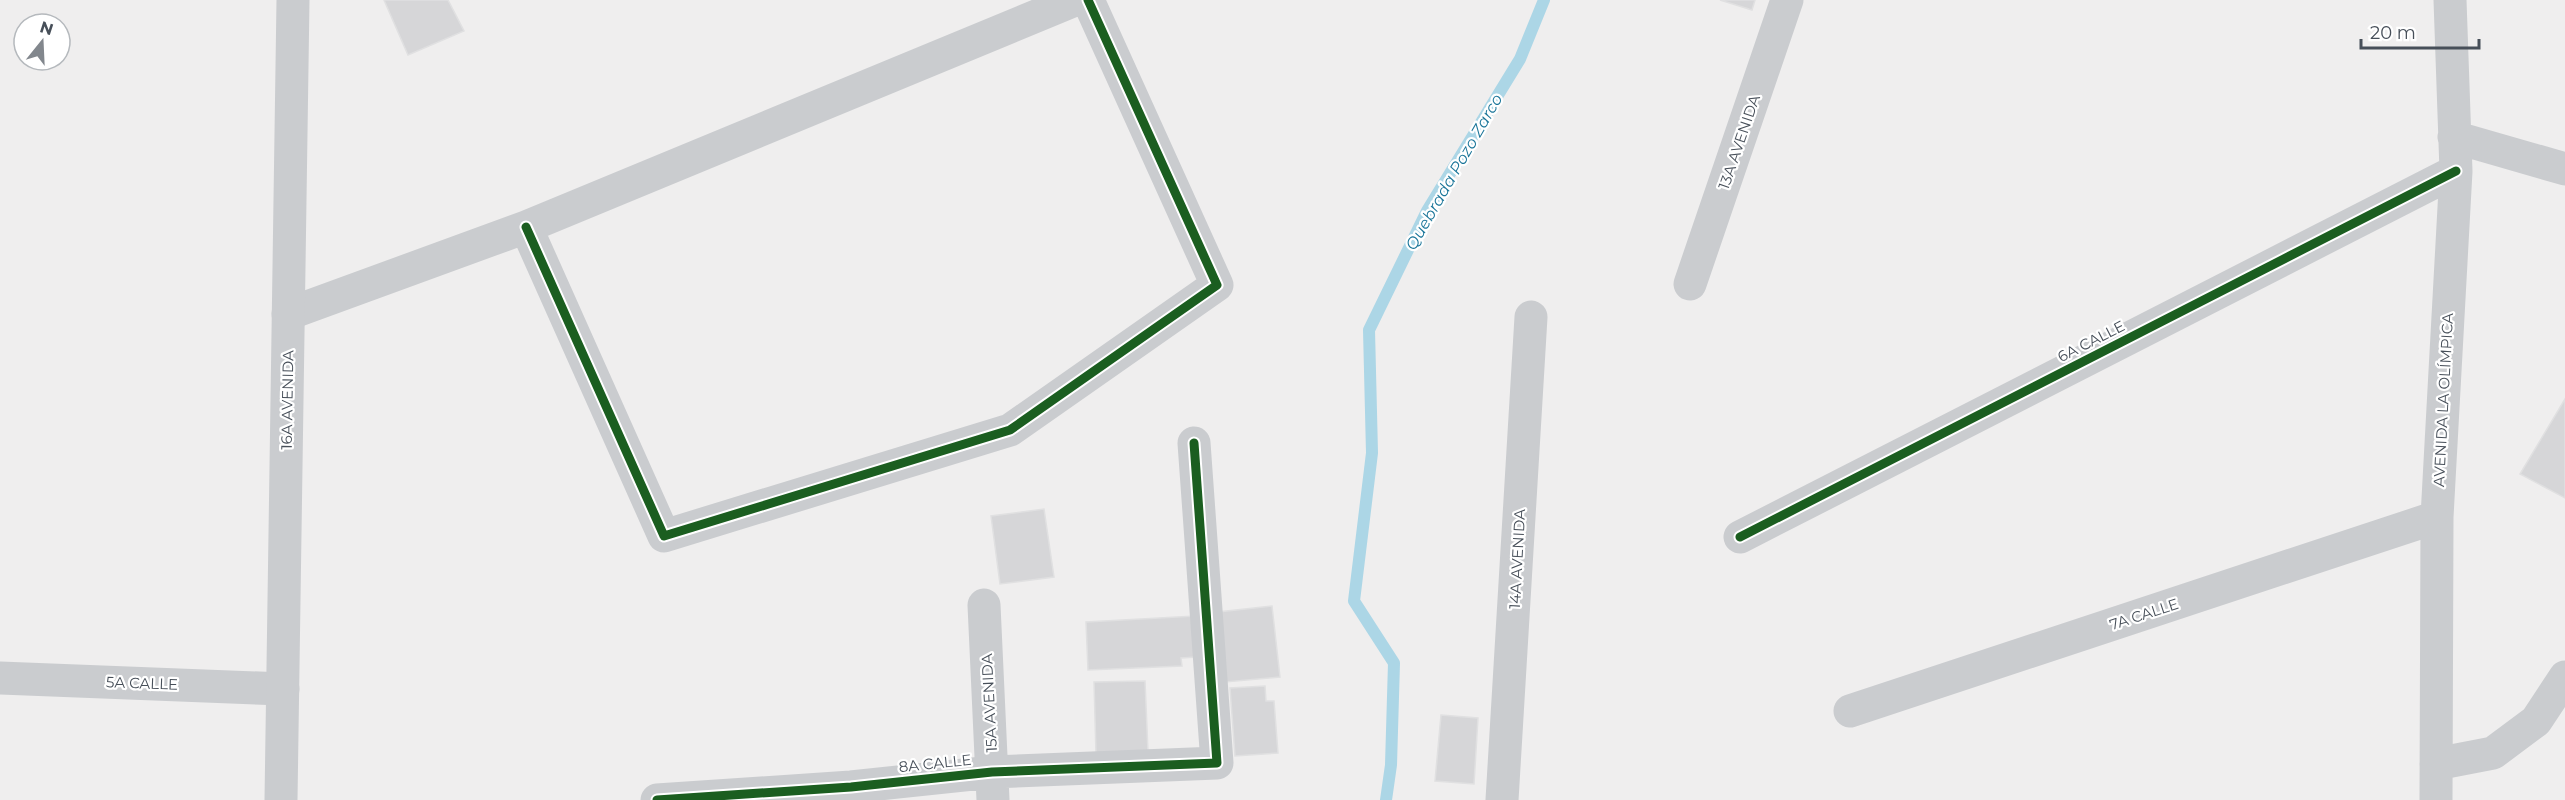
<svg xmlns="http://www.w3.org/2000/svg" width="2565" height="800" font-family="Montserrat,sans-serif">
	<rect width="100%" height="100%" fill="#efeeee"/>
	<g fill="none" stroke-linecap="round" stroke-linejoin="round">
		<path stroke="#acd6e6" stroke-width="12" d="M1386 800 1391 765 1394 663 1354 601 1372 453 1369 330 1427 211 1520 59 1544 0"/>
	</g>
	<path fill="#d6d6d8" stroke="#e0e0e1" stroke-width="1.5" d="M384 0H448L464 31 408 55Z
		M1720 0H1755L1752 10Z
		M2565 399V498L2520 474Z
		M1044 509 1054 577 1000 584 991 516Z
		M1272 606 1280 677 1225 682 1218 612Z
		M1195 616 1197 657 1181 658 1182 666 1088 670 1086 622Z
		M1145 681 1148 752 1096 754 1094 682Z
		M1265 686 1266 701H1274L1278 753 1235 756 1230 688Z
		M1441 715 1478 718 1474 784 1435 781Z"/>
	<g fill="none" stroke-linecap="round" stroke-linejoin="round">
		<path stroke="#cacccf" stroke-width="33" d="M2454 137 2565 169
			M526 227 664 536 1010 430 1217 285 1088 0
			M1690 284 1787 0
			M288 314 526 227 1075 0
			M1740 537 2456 171
			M984 605 993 800
			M0 678 283 689
			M1850 711 2437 517
			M2436 764 2493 753 2536 721 2565 677
			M657 800 851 787 992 772 1217 763 1194 443
			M1502 800 1531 317
			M2436 800 2437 517 2456 171 2450 0"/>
		<path stroke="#cacccf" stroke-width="33" d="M281 800 293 0"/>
		<g stroke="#fff" stroke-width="13">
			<path id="cycleway" d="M526 227 664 536 1010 430 1217 285 1088 0
				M1740 537 2456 171
				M657 800 851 787 992 772 1217 763 1194 443"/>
		</g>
		<use href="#cycleway" stroke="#1b5e20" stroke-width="9"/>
	</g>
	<g text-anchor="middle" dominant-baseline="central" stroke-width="4.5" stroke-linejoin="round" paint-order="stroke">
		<g font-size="15" fill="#474f59" stroke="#fff">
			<text transform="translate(1739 142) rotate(-71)">13A AVENIDA</text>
			<text transform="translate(2091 341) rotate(-27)">6A CALLE</text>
			<text transform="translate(287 400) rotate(-89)">16A AVENIDA</text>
			<text transform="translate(2443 400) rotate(-87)">AVENIDA LA OLÍMPICA</text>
			<text transform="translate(1517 559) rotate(-87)">14A AVENIDA</text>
			<text transform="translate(2144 614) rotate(-18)">7A CALLE</text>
			<text transform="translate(142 683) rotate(2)">5A CALLE</text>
			<text transform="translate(989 703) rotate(-93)">15A AVENIDA</text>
			<text transform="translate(935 763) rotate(-6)">8A CALLE</text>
		</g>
		<g font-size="16" font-style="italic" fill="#1a7599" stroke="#fff">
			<text transform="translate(1454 172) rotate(-60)">Quebrada Pozo Zarco</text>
		</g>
	</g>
	<g transform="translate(42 42) rotate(18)"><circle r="28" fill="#ffffff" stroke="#b5b9bd" stroke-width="1.5"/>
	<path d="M0-4.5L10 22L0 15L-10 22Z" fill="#82878d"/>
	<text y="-9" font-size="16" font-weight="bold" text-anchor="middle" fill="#474f59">N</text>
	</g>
	<path d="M2361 39v9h118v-9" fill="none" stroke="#474f59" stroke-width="3"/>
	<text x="2370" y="39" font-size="18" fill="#474f59" stroke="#ffffff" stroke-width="4.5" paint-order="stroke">20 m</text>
</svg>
